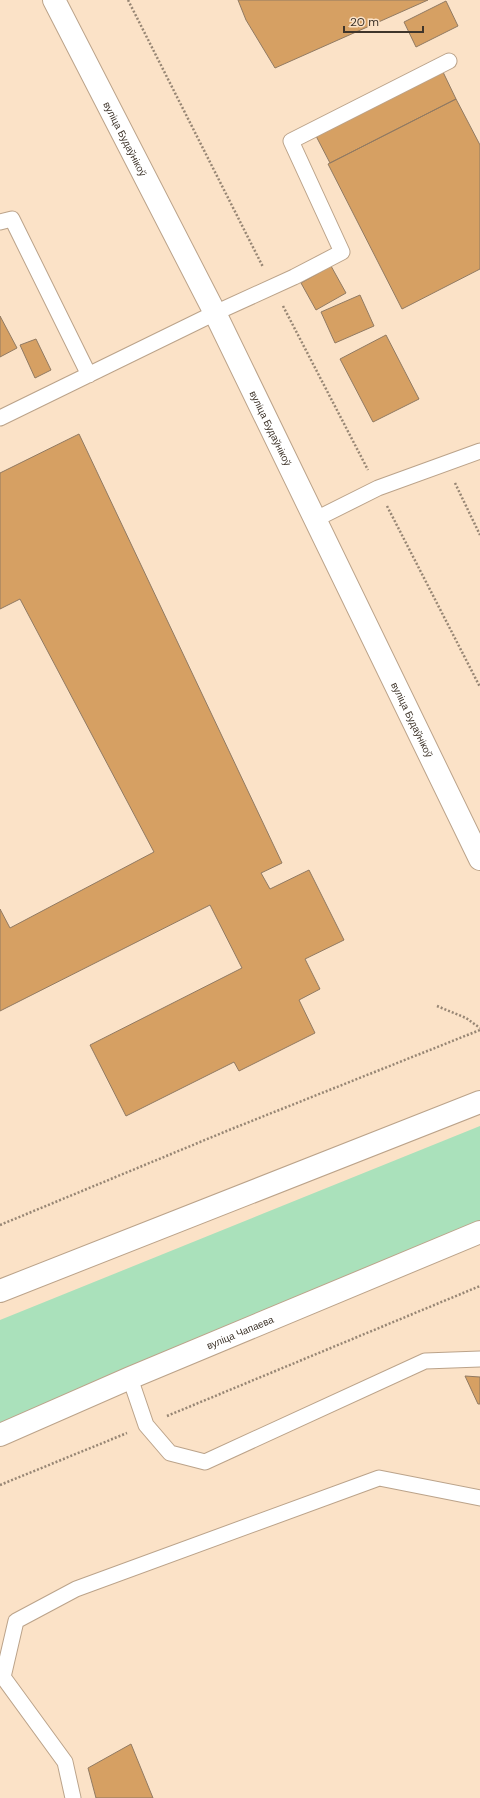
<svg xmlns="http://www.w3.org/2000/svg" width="480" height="1798" font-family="'DM Sans',sans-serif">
	<rect width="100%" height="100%" fill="#fbe2c7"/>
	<path fill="#aae1bb" d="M480 1126V1223L0 1425V1320Z"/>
	<path fill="#d6a063" stroke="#917a62" d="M238 0H428L275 68 246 20Z
		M446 1 458 26 416 47 404 22Z
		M443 72 456 99 330 163 316 136Z
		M456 99 480 145V269L402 309 328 164Z
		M331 266 346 293 316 310 301 283Z
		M360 295 374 326 335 343 321 312Z
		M0 316 17 348 0 357Z
		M386 335 419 399 373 422 340 359Z
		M36 339 51 370 35 378 20 345Z
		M79 434 282 863 261 873 270 889 309 870 344 940 305 959 320 989 299 1000 315 1033 239 1071 234 1062 126 1116 90 1045 242 968 210 905 0 1011V909L10 928 154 852 20 599 0 609V473Z
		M465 1376 480 1377V1404H478Z
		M131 1744 153 1798H96L88 1768Z"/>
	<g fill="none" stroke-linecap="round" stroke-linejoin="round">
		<g stroke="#bba38a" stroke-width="17">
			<path id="lane" d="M0 222 12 219 89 375
				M0 418 215 313 294 277 342 252 291 141 449 61
				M314 520 378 488 480 451
				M130 1378 146 1425 170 1453 205 1462 425 1361 480 1359
				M73 1798 65 1762 3 1677 16 1621 76 1589 379 1478 480 1498"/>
		</g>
		<g stroke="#bba38a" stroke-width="24">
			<g id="secondary">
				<path id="s1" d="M54 0 215 313 480 859"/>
				<path d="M0 1291 480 1102"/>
				<path id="s2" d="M0 1435 130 1378 480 1232"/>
			</g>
		</g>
		<path stroke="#978674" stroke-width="2.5" stroke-dasharray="2 2" stroke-linecap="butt" d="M128 0 263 267
			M283 306 368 470
			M455 483 480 535
			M387 506 480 687
			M437 1006 466 1018 480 1028
			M0 1225 229 1130 480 1030
			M167 1416 480 1286
			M0 1485 127 1433"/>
		<use href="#lane" stroke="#fff" stroke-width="15"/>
		<use href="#secondary" stroke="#fff" stroke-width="22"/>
	</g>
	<g text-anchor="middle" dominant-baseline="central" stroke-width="3" stroke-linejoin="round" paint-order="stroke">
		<g font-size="10" fill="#3f352b" stroke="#fbe2c7">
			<text stroke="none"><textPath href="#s1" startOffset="156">вуліца Будаўнікоў</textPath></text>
			<text stroke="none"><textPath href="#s1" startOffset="480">вуліца Будаўнікоў</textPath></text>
			<text stroke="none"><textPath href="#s1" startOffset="804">вуліца Будаўнікоў</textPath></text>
			<text stroke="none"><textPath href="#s2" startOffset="261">вуліца Чапаева</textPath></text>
		</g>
	</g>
	<path d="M344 26v6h79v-6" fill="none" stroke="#3f352b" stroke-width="2"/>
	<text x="350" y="26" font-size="12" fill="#3f352b" stroke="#fbe2c7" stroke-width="3" paint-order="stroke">20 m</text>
</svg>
